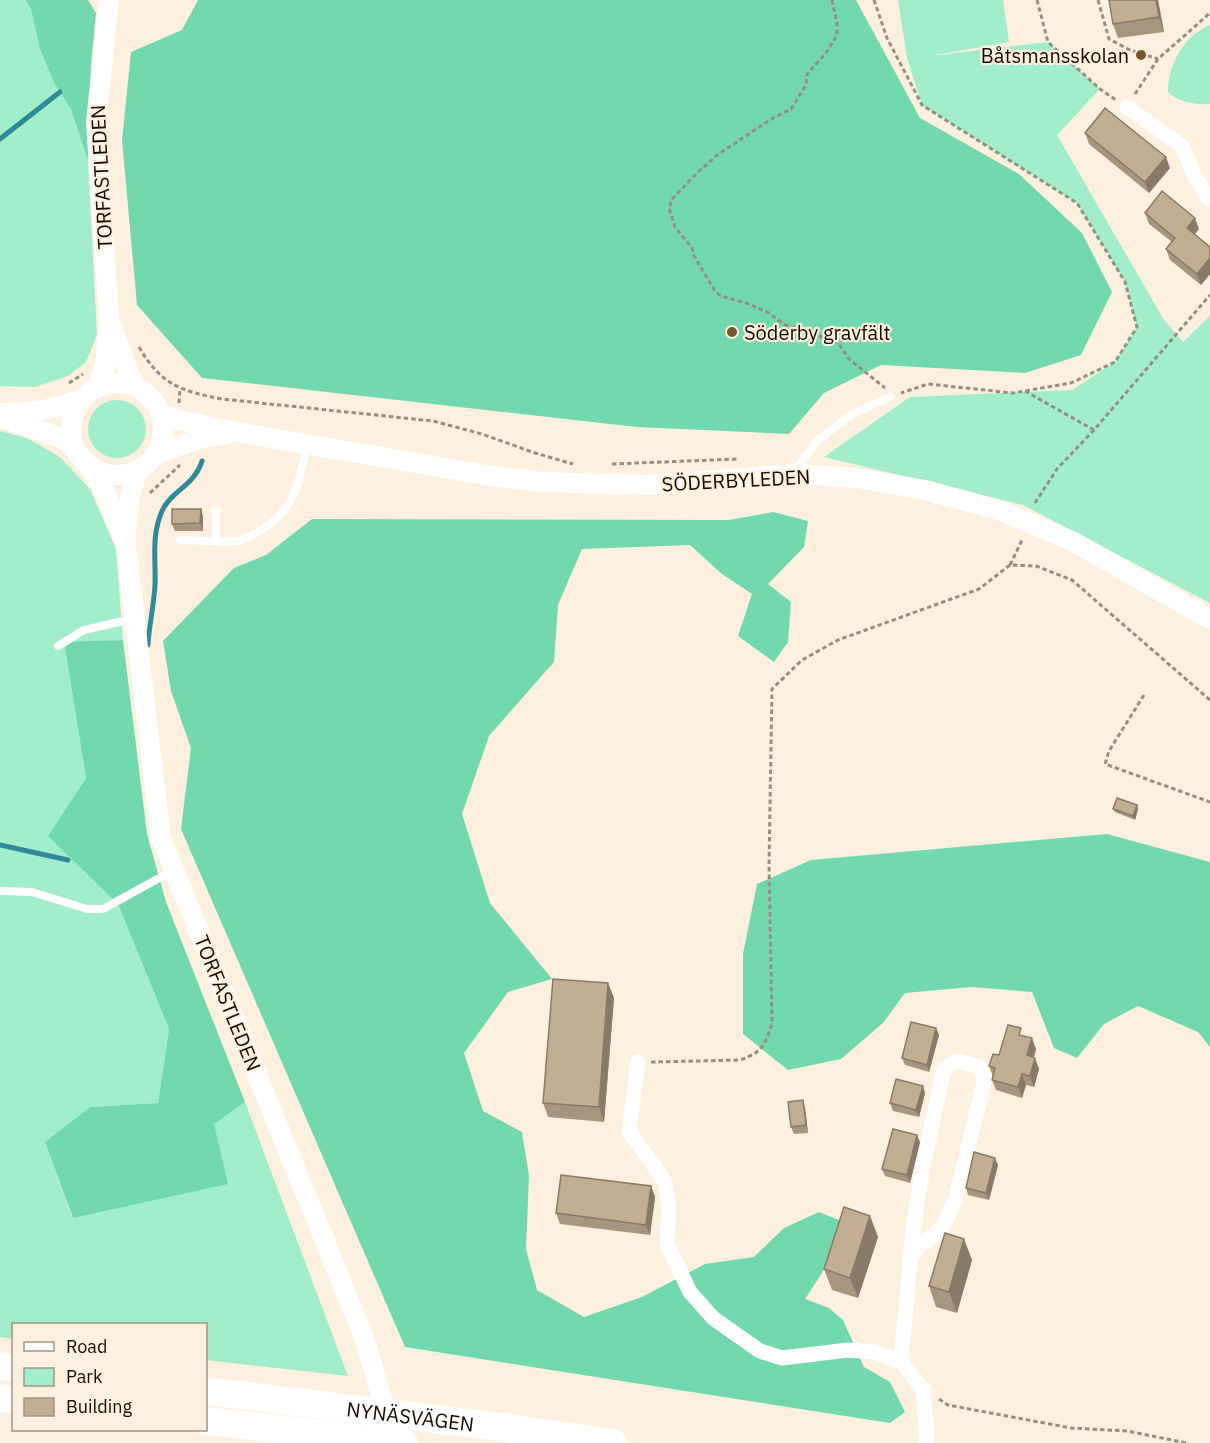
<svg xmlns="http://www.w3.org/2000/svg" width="1210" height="1443" font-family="'IBM Plex Sans',sans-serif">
	<rect width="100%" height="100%" fill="#fdf0de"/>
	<path fill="#a2eecb" d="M0 0H25L31 9 40 49 54 83 71 109 88 161 97 335 86 362 68 376 35 387 0 386Z
		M898 0H1003L1009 42 930 56 1048 42 1100 89 1057 135 1164 320 1183 342 1210 316V603L1023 505 824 457 910 397 1072 390 1115 362 1137 327 1125 282 1077 203 922 105 907 58Z
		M1210 25V104C1196 105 1178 102 1168 92 1168 65 1184 35 1210 25Z
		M88 429a29 29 0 1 1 58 0a29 29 0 1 1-58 0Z
		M0 431 27 438 60 457 90 489 116 549 123 640 64 643 86 778 49 836 118 904 169 1029 158 1103 90 1107 45 1142 72 1217 245 1102 348 1376 206 1360V1324H14L13 1339 0 1337Z"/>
	<path fill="#71d9ad" d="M25 0H88L96 13 91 65 88 161 71 109 54 83 40 49 31 9Z
		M198 0H856L920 118 1019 174 1082 233 1112 292 1081 355 1025 373 881 365 824 393 789 434 637 427 202 378 137 305 122 140 131 52 182 30Z
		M773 512 808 521 804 547 768 584 791 602 788 642 774 662 738 636 752 594 722 574 690 545 582 549 558 605 554 662 489 736 462 814 490 903 552 979 508 992 464 1053 483 1111 522 1132 529 1176 526 1249 537 1290 584 1317 642 1297 705 1264 754 1257 784 1228 819 1212 846 1223 822 1273 805 1299 829 1308 843 1320 864 1367 890 1382 905 1412 890 1423 405 1347 181 829 191 748 171 691 163 641 234 568 266 555 312 519 729 520Z
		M123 640 147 834 166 902 245 1102 214 1124 228 1184 73 1218 45 1142 90 1107 158 1103 169 1029 118 904 48 836 86 778 64 642Z
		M1107 834 1210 862V1047L1198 1032 1138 1006 1104 1024 1077 1058 1054 1048 1032 992 971 987 905 993 883 1023 841 1059 788 1070 743 1034V954L757 884 811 860Z"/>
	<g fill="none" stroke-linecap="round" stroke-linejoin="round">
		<path stroke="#30889b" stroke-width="5" d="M0 139 60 92
			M148 645C149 625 154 605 155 585 156 560 151 536 162 511 170 492 195 485 202 461
			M0 845 68 860"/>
		<path stroke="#988e80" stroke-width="3" stroke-dasharray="4.5 3" stroke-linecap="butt" d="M832 0 837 23V35L826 53 807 74 806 85 791 109 773 118 717 155 695 175 673 198 669 208 675 227 692 248 694 256 715 291 721 296 749 304 769 313 785 325 816 332 821 337 839 344 849 359 885 388
			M874 0 887 38 922 105 1077 203 1125 282 1137 327 1115 362 1071 383 1013 393 928 384 901 393
			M1037 0 1048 42 1100 89 1116 100
			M1098 0 1109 39 1130 50 1158 59
			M1135 94 1158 59 1210 13
			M139 347C161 385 181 391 222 399L433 421 482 434 535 453 573 464
			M69 383 83 374
			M1025 391 1094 430
			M179 403 180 389
			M612 464 737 459
			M150 493 180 465
			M1035 503 1057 469 1094 430 1210 295
			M1010 565 1022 540
			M1144 695 1109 751 1105 764 1210 802
			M651 1062 740 1060C763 1052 765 1045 772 1023L769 866 772 689 802 660 838 640 979 589 1010 565 1036 566 1072 580 1210 700
			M939 1399 948 1405 1071 1428 1127 1431 1187 1443"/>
		<path stroke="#fff" stroke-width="8" d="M793 473 817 441 852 414 890 397
			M216 511V541
			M180 540C198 540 217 542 235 541 244 541 253 535 261 530 296 509 299 482 307 445
			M58 646 84 630 133 619
			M0 891 32 892 87 909H103L172 871"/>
		<path stroke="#fff" stroke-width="15" d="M1127 107 1182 146 1195 177 1210 200
			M638 1062 629 1131 665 1182 669 1207 667 1244 690 1292 713 1318 760 1351 782 1358 848 1350 875 1352 901 1362 923 1389 927 1435 926 1443
			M901 1362 913 1230 923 1166 944 1069 956 1061 978 1066 985 1078 955 1201 943 1227 911 1254"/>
		<path stroke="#fff" stroke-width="20" d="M111 324 133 385
			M71 429a46 46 0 1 1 92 0a46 46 0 1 1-92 0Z
			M98 386 105 366 109 319 96 122 109 0
			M0 413C30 413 53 410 81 399
			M161 414 180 420 236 432 491 476 543 482 650 485 792 474 857 478 925 490 999 510 1074 542 1210 619
			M5 419 59 437 74 446
			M156 454 202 438 227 434
			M89 466 105 492 122 536
			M139 469C127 497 126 517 126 547L161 838 365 1340 389 1423"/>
		<g stroke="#fff" stroke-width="28">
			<path d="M0 1366 14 1368"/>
			<path id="s1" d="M206 1391 501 1427 613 1443"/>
			<path d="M0 1398 14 1400"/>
			<path d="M206 1421 404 1443"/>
		</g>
	</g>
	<path fill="#a7967d" d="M1158 0 1164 32 1118 38 1113 24Z
		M1085 133 1170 168 1149 193 1089 144Z
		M1145 213 1199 229 1194 234 1210 247V274L1201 285 1170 260 1166 249 1172 242 1149 224Z
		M201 509 203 517V531H175L172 524Z
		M1137 805 1138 809 1135 820 1115 812 1113 809Z
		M608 983 614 998 604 1122 548 1117 543 1103Z
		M936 1028 939 1035 929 1072 905 1065 902 1058Z
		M1024 1036 1036 1049 1034 1057 1039 1069 1034 1087 1026 1085 1022 1098 996 1090 992 1080 993 1076 989 1066 999 1055Z
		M925 1093 919 1117 893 1111 890 1103Z
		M805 1108 808 1133 794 1134 791 1127Z
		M920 1142 910 1183 885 1176 882 1169Z
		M998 1165 989 1200 968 1195 966 1188Z
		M651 1186 655 1197 650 1235 560 1224 556 1213Z
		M870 1216 878 1237 858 1298 832 1290 824 1269Z
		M972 1260 957 1313 936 1307 929 1286Z"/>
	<path fill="#887a66" d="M1156 0H1158L1164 32 1159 17Z
		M1166 157 1170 168 1149 193 1145 182Z
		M1195 218 1199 229 1191 239 1187 228Z
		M1210 258V274L1201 285 1197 274Z
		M201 509 203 517V531L200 523Z
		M1137 805 1138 809 1135 820 1133 816Z
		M608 983 614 998 604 1122 599 1107Z
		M936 1028 939 1035 929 1072 927 1065Z
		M1032 1038 1036 1049 1031 1066 1027 1055Z
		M1035 1058 1039 1069 1034 1087 1030 1076Z
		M1022 1074 1026 1085 1022 1098 1018 1087Z
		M923 1086 925 1093 919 1117 916 1110Z
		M803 1100 805 1108 808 1133 806 1125Z
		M917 1135 920 1142 910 1183 907 1175Z
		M995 1158 998 1165 989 1200 986 1193Z
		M651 1186 655 1197 650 1235 646 1225Z
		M870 1216 878 1237 858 1298 850 1278Z
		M964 1239 972 1260 957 1313 949 1292Z"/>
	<path fill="#c2ae91" stroke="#887a66" stroke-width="1.5" d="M1109 0H1156L1159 17 1113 24Z
		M1105 108 1166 157 1145 182 1085 133Z
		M1162 191 1195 218 1187 228 1210 247V258L1197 274 1166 249 1175 238 1145 213Z
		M172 509H201L200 523 172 524Z
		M1117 798 1137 805 1133 816 1113 809Z
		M553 979 608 983 599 1107 543 1103Z
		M911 1022 936 1028 927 1065 902 1058Z
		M1008 1025 1021 1028 1019 1035 1032 1038 1027 1055 1035 1058 1030 1076 1022 1074 1018 1087 992 1080 995 1068 989 1066 993 1054 999 1055Z
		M896 1079 923 1086 916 1110 890 1103Z
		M803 1100 806 1125 791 1127 788 1102Z
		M893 1129 917 1135 907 1175 882 1169Z
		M974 1152 995 1158 986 1193 966 1188Z
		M561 1175 651 1186 646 1225 556 1213Z
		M844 1207 870 1216 850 1278 824 1269Z
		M945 1233 964 1239 949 1292 929 1286Z"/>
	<g fill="#74582b" stroke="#fdf0de" stroke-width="2">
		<circle cx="1141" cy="55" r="6"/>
		<circle cx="732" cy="332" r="6"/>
	</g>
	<g text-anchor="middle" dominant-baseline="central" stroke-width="4.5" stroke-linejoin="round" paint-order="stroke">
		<g font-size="20" fill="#140d04" stroke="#fdf0de" text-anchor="end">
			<text x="1129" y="55">Båtsmansskolan</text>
			<text x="744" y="332" text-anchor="start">Söderby gravfält</text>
		</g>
		<g font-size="20" fill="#140d04" stroke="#fdf0de">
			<text transform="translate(101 177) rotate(-93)">TORFASTLEDEN</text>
			<text transform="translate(736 480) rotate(-3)">SÖDERBYLEDEN</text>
			<text transform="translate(228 1003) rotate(68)">TORFASTLEDEN</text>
			<text stroke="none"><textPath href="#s1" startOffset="206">NYNÄSVÄGEN</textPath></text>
		</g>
	</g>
	<rect x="12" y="1323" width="195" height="108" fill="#fdf0de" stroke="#a09587" stroke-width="1.5"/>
	<rect x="24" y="1342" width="30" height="9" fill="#ffffff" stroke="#a09587" stroke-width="1.5"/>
	<text x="66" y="1353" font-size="18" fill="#140d04">Road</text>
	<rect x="24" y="1368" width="30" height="18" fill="#a2eecb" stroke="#a09587" stroke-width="1.5"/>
	<text x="66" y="1383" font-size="18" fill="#140d04">Park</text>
	<rect x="24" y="1398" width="30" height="18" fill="#c2ae91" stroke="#a09587" stroke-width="1.5"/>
	<text x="66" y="1413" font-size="18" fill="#140d04">Building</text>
</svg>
